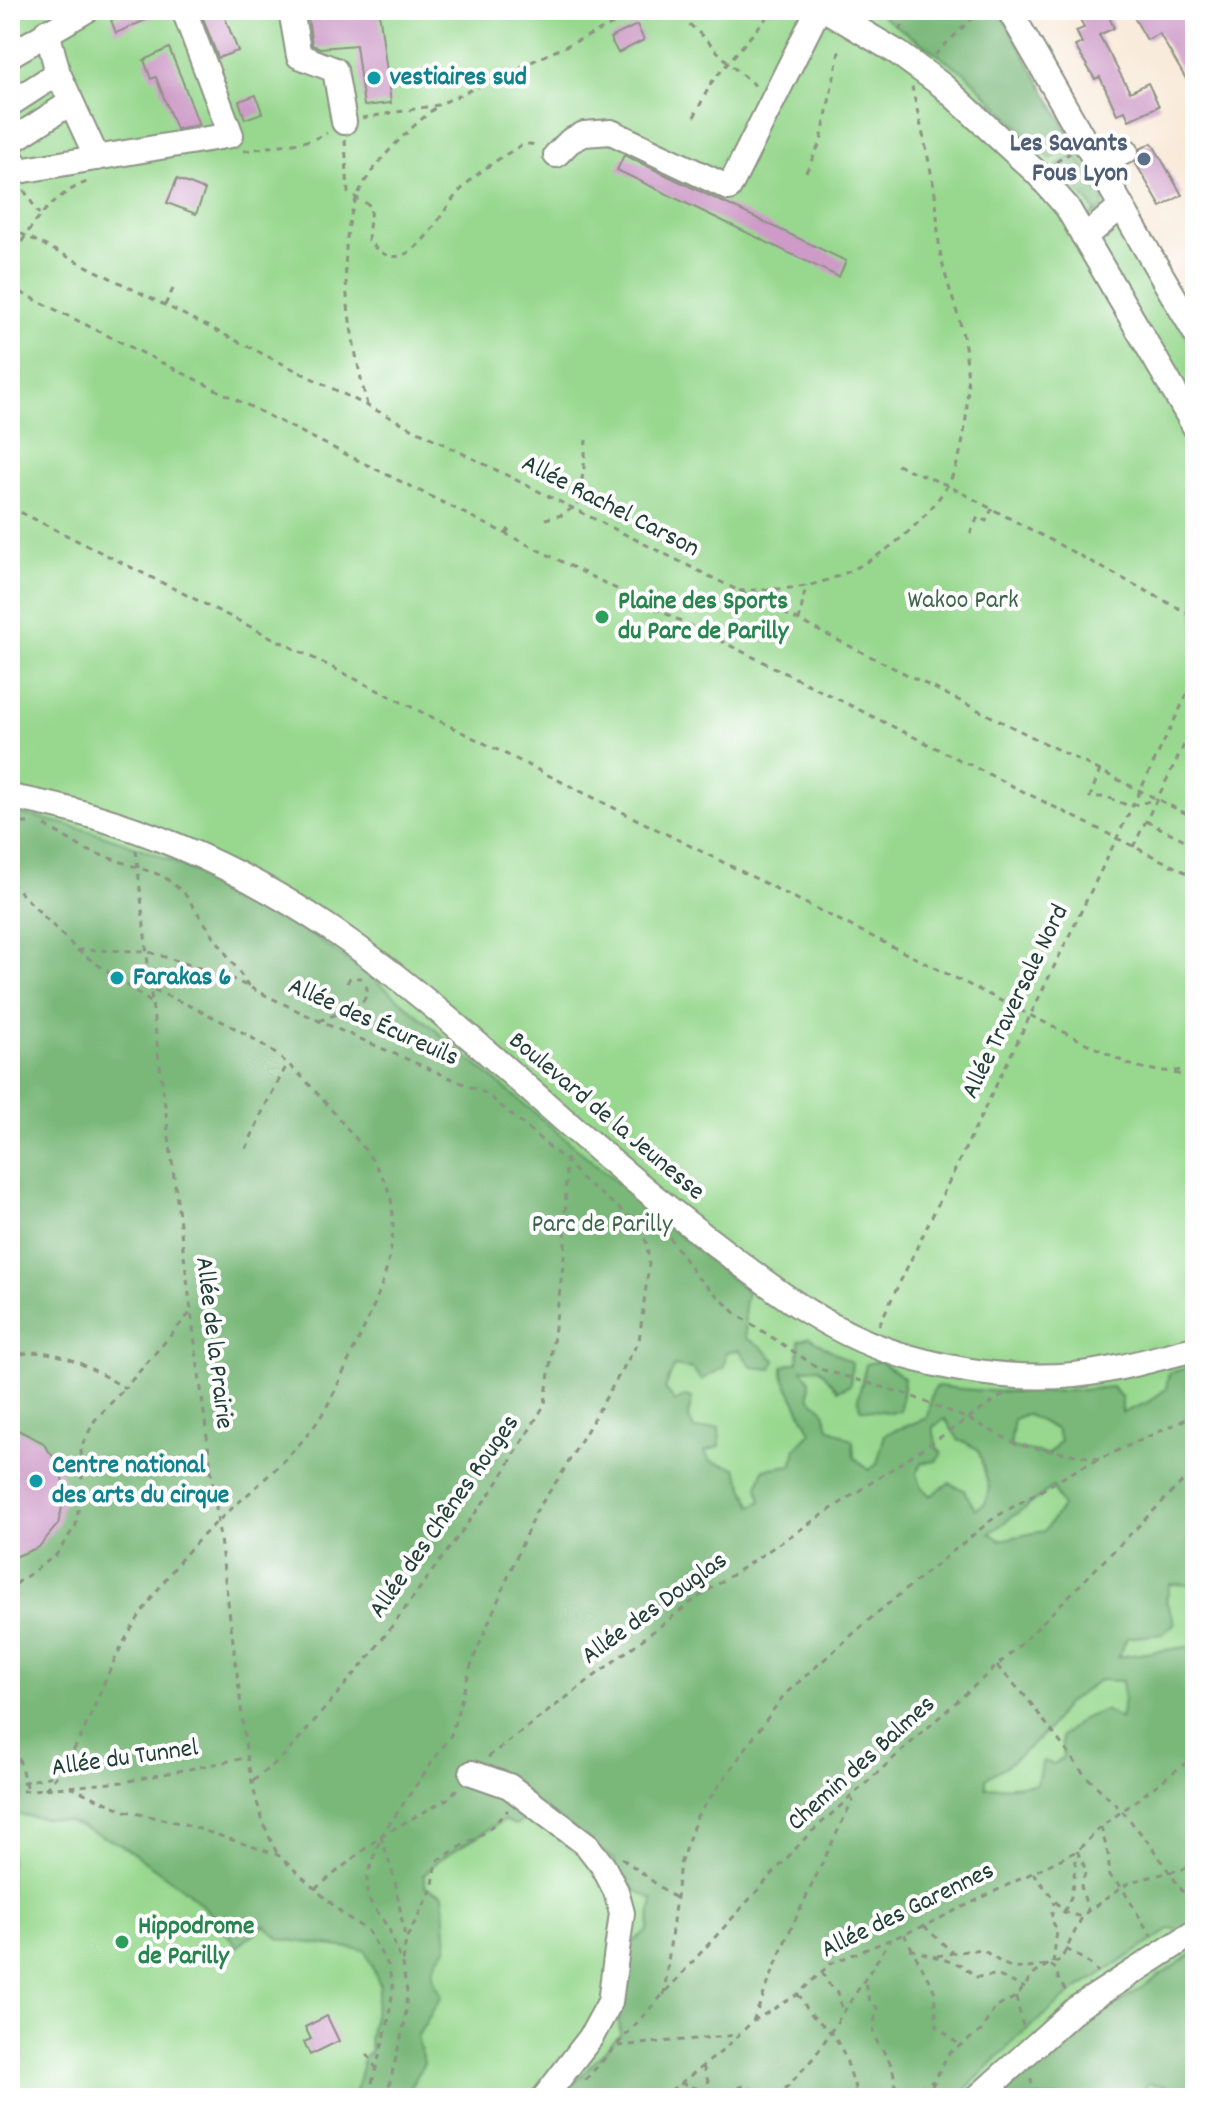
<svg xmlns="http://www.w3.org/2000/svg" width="1205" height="2108" font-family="Dekko,sans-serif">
	<rect width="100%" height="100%" fill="#fff"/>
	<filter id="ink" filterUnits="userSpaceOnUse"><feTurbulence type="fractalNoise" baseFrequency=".0125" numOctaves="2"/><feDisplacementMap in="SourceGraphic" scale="16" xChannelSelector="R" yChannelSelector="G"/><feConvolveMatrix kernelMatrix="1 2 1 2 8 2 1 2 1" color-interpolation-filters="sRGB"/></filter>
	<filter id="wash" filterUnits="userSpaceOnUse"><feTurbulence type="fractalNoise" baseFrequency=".006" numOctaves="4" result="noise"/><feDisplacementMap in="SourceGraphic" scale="32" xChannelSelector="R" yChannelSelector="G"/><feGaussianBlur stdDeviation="1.8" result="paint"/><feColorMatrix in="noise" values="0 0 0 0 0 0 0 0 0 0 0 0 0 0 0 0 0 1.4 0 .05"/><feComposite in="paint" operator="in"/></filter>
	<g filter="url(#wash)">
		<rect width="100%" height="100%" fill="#f8e7d4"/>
		<path fill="#97d88e" stroke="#5b8a61" stroke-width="2" d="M10 10H999L1195 352V2098H10Z"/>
		<path fill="#79b879" stroke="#4c7a56" stroke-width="2" fill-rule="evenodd" d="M873 10H999L1076 145 1051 159 965 73Z
			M1076 154 1099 194 1103 191V208L1088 219 1096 211 1057 165Z
			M10 812C141 836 265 897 371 977 415 1010 454 1048 497 1082 582 1151 663 1223 748 1292L744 1305 746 1338 762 1347 775 1360 772 1369 752 1367 739 1350 726 1352 724 1367 701 1380 693 1369 674 1366 665 1388 675 1402 685 1396 692 1398 688 1416 694 1430 719 1427 720 1446 705 1452 710 1461 736 1468 752 1506 761 1501 758 1486 764 1469 792 1465 796 1448 811 1432 783 1376V1366L798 1362 799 1341 809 1337 852 1363 850 1385 838 1390 819 1368 802 1369 810 1381 809 1397 823 1409 829 1427 853 1441 854 1457 869 1470 877 1464 885 1434 927 1418 932 1392 937 1386C996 1394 1052 1394 1112 1387L1122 1398V1413L1148 1402 1166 1389 1169 1373 1195 1366V1585L1170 1584 1166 1601 1175 1623 1162 1634 1127 1638 1118 1657 1193 1646 1195 1642V1915L1191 1930 1171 1929 1072 1993 1019 2036 957 2098H560L620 2035 618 2002 625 1948 648 1930 653 1900 630 1887 626 1893 611 1876 614 1860 544 1808 515 1825 504 1820 437 1861 424 1875 425 1887 443 1894 447 1947C432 1966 427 1974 442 1995L417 2037 424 2063 405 2098H354L364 2058 371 2051 369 2039 380 1985 365 1950 279 1939 265 1925 237 1947 214 1917 188 1892 120 1844 68 1821 10 1814ZM1026 1414 1057 1430 1060 1441 1048 1455 1010 1447 1014 1419ZM945 1419 959 1440 978 1449 989 1487 985 1504 975 1509 964 1490 949 1483 930 1496 921 1486 917 1473 922 1463 936 1461 942 1453 937 1448 933 1427ZM1053 1487 1062 1507 1044 1531 1000 1540 990 1533ZM1099 1680 1122 1681 1124 1700 1120 1719 1105 1710 1082 1719 1061 1737 1063 1757 1054 1764 1043 1761 1036 1784 986 1788V1778L1009 1764 1048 1730 1065 1705Z
			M879 1361 904 1378 900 1411 888 1412 861 1409 858 1399 866 1364Z
			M1195 1952V2089L1192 2098H1177L1166 2086 1148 2083 1139 2098H1000L1067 2038Z"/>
		<g id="blocks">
			<path fill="#ce9bc8" d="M133 10H169L116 33 111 20Z
				M200 10H222L238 51 218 58Z
				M1076 10H1106L1114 28 1099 35 1130 92 1148 83 1159 106 1129 120 1125 111 1117 114 1100 77 1095 79 1075 46 1082 43 1076 31 1084 28Z
				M1140 10H1195V74L1186 79 1159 33 1147 40 1132 14Z
				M379 11 391 103 364 106 356 45 320 48 312 45 308 18Z
				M637 25 644 40 618 53 610 38Z
				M169 48 181 77 199 125 176 129 156 77 151 79 144 60Z
				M256 95 262 113 245 119 239 101Z
				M1152 143 1182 195 1161 207 1135 162 1139 159 1140 149Z
				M624 155 846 261 839 277 617 170Z
				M177 179 205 190 196 214 167 203Z
				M10 1426 42 1442 60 1466 65 1495 58 1524 39 1547 10 1559Z
				M327 2016 339 2041 310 2055 304 2042 311 2039 305 2027Z"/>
		</g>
	</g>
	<g filter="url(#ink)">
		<use href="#blocks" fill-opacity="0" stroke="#8c9284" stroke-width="2"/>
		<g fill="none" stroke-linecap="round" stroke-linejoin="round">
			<g stroke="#8c9284" stroke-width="28">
				<path id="minor" d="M291 10 299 56 335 70 344 122
					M826 10 898 53 943 86 1038 174 1067 207 1195 427
					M1009 10C1072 117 1131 226 1195 332
					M10 55 87 10
					M58 73 97 158
					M10 104 58 73 47 31
					M10 142 70 103
					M556 155 570 141 584 134 611 132 729 188 818 10
					M10 156 19 171 231 135 184 10
					M1099 164 1126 151
					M1083 235 1097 227 1121 206
					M10 797C123 816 235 864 331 929 459 1016 567 1131 690 1225 761 1279 823 1334 912 1358 963 1372 1021 1380 1074 1375 1115 1371 1156 1358 1195 1349
					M472 1773 509 1786 586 1844 603 1866 616 1891 622 1913 610 2002 591 2037 544 2098
					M977 2098 1077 2008 1195 1932"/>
			</g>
			<path stroke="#8c9284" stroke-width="3" stroke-dasharray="6 6" stroke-linecap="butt" d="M670 10C702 29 723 63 754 84L755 92
				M899 30 917 10
				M935 55 980 10
				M694 117 711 83 773 10
				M362 118 438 105 644 10
				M345 140 348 193 371 206 368 240C404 286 434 224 453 199 467 181 486 167 505 155 516 149 525 140 538 146
				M244 151 312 140 327 133
				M1056 162 1070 153
				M806 172 821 141 840 47
				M24 190 39 214
				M10 228 1195 818
				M10 263C29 226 51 194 92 180
				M10 287 1195 877
				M165 305 173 289
				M367 405C353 344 333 260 356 199 369 166 409 129 436 107
				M897 465 947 485 1195 617
				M10 507 1128 1064C1151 1071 1172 1075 1195 1066
				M545 519 562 515 577 505 584 468 586 440
				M506 534 510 527
				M970 534 978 517 986 521 992 509
				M739 591C765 589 793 590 818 583 868 569 919 531 947 486 967 453 970 393 966 355 963 322 949 293 942 261 937 240 938 216 935 194 929 158 920 123 912 87
				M764 603 766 589
				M799 621 806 585
				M1195 693V714
				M1100 770 1090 797H1107L1129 806 1155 800
				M1146 821 1195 845
				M10 823H30
				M45 825 86 850 163 876 184 893 250 988
				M1133 847 1195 723
				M136 850 152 1003 240 1697C245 1750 252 1807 278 1855
				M10 882 77 950 146 951 228 977 319 1021 487 1094 566 1161 582 1179 640 1225 670 1238 697 1277 738 1315 820 1369 906 1394 969 1419 1018 1445 1100 1459
				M77 950 152 1003
				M347 983 350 978H364
				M319 1021 360 1005 368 994 365 980
				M1174 1073 1195 1079
				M246 1149 264 1108 288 1063
				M879 1325 1195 678
				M10 1358C50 1340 91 1369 125 1388L190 1313
				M10 1595 17 1583 56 1555 76 1525 82 1485 81 1447 95 1420 125 1388
				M997 1666 1026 1697 1084 1774 1122 1811 1149 1843 1195 1909
				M10 1736 17 1751 27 1790
				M488 1757 697 1598 1005 1394
				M253 1781 286 1754 369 1657 496 1485 545 1404 565 1250 566 1161 570 1153
				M10 1785 53 1776
				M70 1787 126 1811 184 1824 278 1855 344 1915 368 1931 388 1965 393 1988 388 2023 368 2098
				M45 1789C81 1753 94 1701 116 1657 131 1626 151 1598 172 1571 212 1517 271 1482 312 1429 331 1405 343 1371 357 1343 378 1299 400 1249 391 1199 386 1175 362 1145 346 1127 328 1106 310 1083 289 1065 251 1031 198 1010 152 989
				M10 1792 123 1782 245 1758
				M1101 1827 1109 1858V1876L1122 1888 1151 1936
				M381 1836 395 1881 405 1937
				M1077 1851 1086 1870 1081 1886 1088 1911
				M622 1858 676 1899
				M1033 1873 1064 1912 1082 1917
				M315 1889 381 1836 447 1799 460 1786
				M1064 1912 1071 1897 1077 1854
				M924 1926 953 1953 982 1949C1010 1970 1014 1972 1049 1964L1056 1969 1059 1981 1066 1991
				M904 1934 934 1990 937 2026 959 2045
				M910 1949 961 1965 977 1977 997 1975 1025 1988
				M1066 1949 1086 1961 1098 1972
				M937 1956 953 1953
				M403 1961 406 1939 432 1890 437 1861 487 1831 508 1810
				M1053 1963 1057 1930 1051 1919 1054 1902
				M822 1972 830 1986 838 1992 843 2013
				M865 1984 869 1999 878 2009C866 2041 880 2040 891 2065 895 2074 895 2088 897 2098
				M664 1995 680 1864 697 1816 784 1695 878 1612 994 1518 1078 1469 1195 1415
				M797 1995 803 1999C807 2016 820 2020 831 2033 846 2051 851 2076 858 2098
				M1016 1997 1024 2031
				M753 2021 786 1939 853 1799
				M618 2046 738 2035
				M367 2054 376 2068
				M703 2066 712 2093
				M1031 2078 1033 2098
				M585 2080 808 1835 1021 1644 1195 1469
				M680 2083 712 2093 745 2086 766 2098
				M897 2097 934 2081
				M386 2098 405 2021 407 1991 402 1964 389 1929 367 1897V1877L381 1836 451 1735 472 1662 535 1513 562 1473 639 1341 649 1264 647 1244 640 1225
				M661 2098 721 2052 753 2021 797 1995 830 1964 924 1926 1077 1851 1101 1827 1195 1756
				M777 2098 815 2056 891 1939
				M932 2098 930 2090 948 2054 981 2031 995 2007 1016 1997 1033 1975 1049 1964 1061 1960 1082 1917 1088 1911 1130 1882 1195 1866"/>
			<use href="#minor" stroke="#fff" stroke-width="24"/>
		</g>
	</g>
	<g fill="#0f9aa8" stroke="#fff" stroke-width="3">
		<circle cx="374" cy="78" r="8"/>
		<circle cx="117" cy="978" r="8"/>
		<circle cx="36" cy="1481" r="8"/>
	</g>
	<circle fill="#5c6f8a" stroke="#fff" stroke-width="3" cx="1144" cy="159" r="8"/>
	<g fill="#2e9e5b" stroke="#fff" stroke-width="3">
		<circle cx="602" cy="617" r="8"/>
		<circle cx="122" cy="1942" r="8"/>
	</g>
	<g text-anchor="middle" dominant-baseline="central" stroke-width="8" stroke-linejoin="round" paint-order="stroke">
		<g font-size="26" font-weight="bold" fill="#0d838f" stroke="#fff" text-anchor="start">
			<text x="390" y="78">vestiaires sud</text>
			<text x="133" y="978">Farakas 6</text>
			<text x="52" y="1466">Centre national<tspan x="52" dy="30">des arts du cirque</tspan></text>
		</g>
		<g font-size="26" font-weight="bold" fill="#4e5e75" stroke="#fff" text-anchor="end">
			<text x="1128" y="144">Les Savants<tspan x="1128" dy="30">Fous Lyon</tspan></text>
		</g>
		<g font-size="26" fill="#1f3d34" stroke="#fff">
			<text transform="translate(610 507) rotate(27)">Allée Rachel Carson</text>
			<text transform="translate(1016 1002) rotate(-64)">Allée Traversale Nord</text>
			<text transform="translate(373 1023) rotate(24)">Allée des Écureuils</text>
			<text transform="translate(606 1117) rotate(40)">Boulevard de la Jeunesse</text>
			<text transform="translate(213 1343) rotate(83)">Allée de la Prairie</text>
			<text transform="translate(445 1517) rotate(-55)">Allée des Chênes Rouges</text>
			<text transform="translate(655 1609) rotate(-36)">Allée des Douglas</text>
			<text transform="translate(125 1759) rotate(-8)">Allée du Tunnel</text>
			<text transform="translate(862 1764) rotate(-42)">Chemin des Balmes</text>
			<text transform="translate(908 1911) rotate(-26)">Allée des Garennes</text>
		</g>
		<g font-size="26" fill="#3d644a" stroke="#fff">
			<text x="963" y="601">Wakoo Park</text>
			<text x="602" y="1225">Parc de Parilly</text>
		</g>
		<g font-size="26" font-weight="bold" fill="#27864d" stroke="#fff" text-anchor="start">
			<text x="618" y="602">Plaine des Sports<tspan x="618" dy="30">du Parc de Parilly</tspan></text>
			<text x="138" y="1927">Hippodrome<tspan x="138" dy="30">de Parilly</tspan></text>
		</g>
	</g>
	<rect width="1205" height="2108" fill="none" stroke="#fff" stroke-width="40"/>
</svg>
